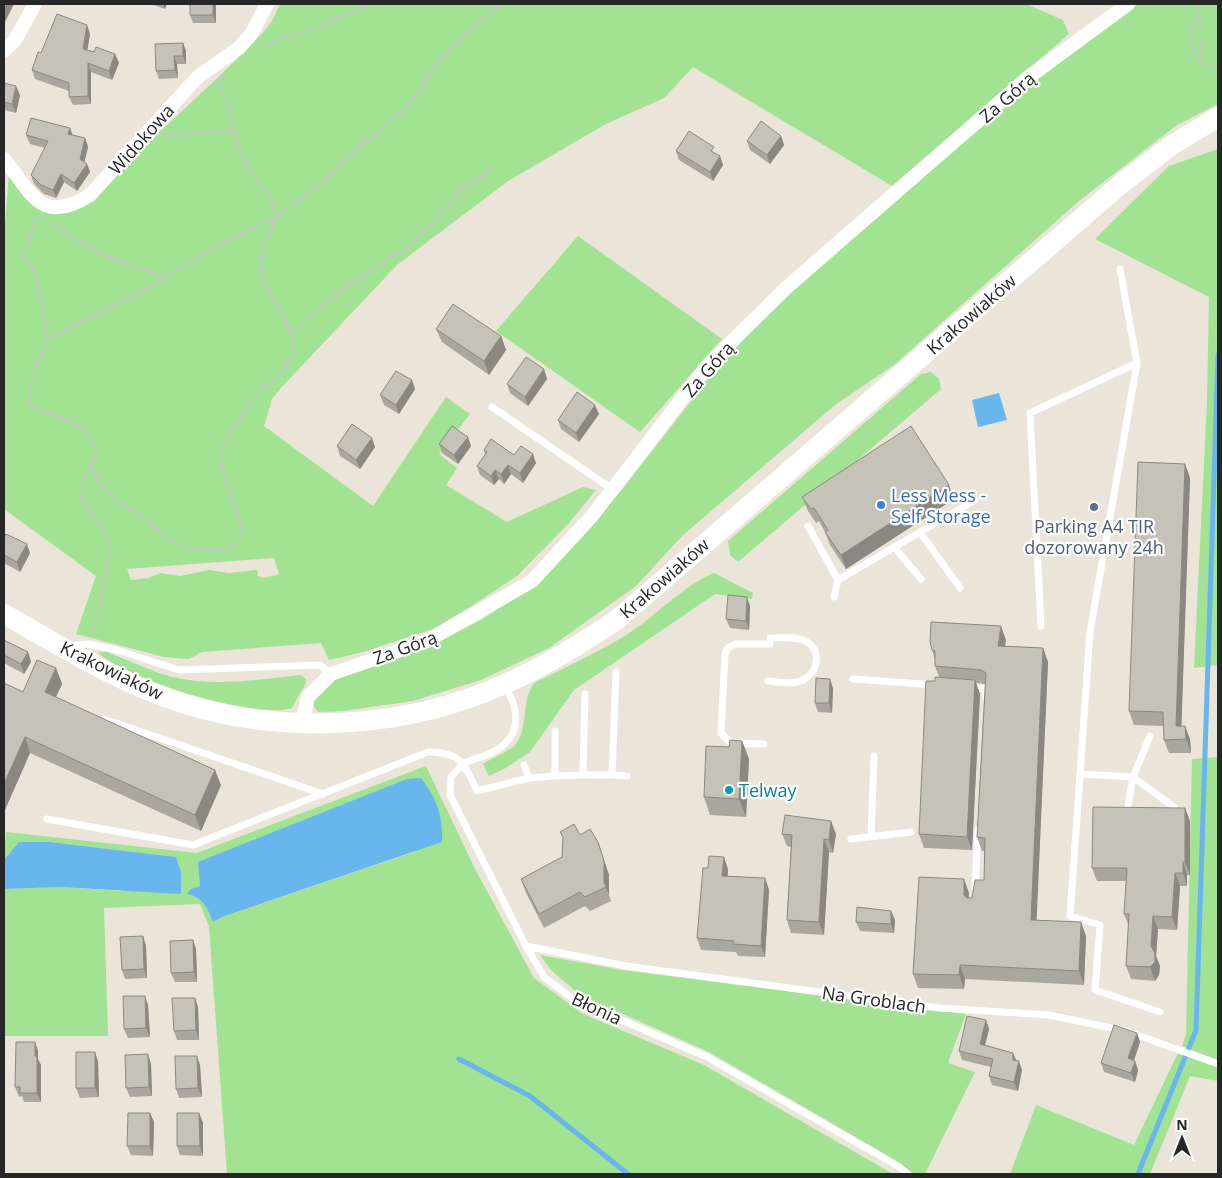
<svg xmlns="http://www.w3.org/2000/svg" width="1222" height="1178" font-family="'Open Sans',sans-serif">
	<rect width="100%" height="100%" fill="#eae5d8"/>
	<path fill="#a1e293" fill-rule="evenodd" d="M280 4H1026L1063 20 1069 34 892 186 693 67 664 98 606 124 508 181 397 265 279 390 272 399 264 426 373 506 446 397 470 414 439 454 457 468 446 485 507 522 583 487 596 490 568 524 517 576 470 607 433 629 363 652 329 660 321 643 202 652 189 659 164 657 76 634 96 576 4 509V236L9 174C20 194 36 217 63 213 78 210 255 46 270 24 274 18 277 10 280 4ZM274 558 279 574 264 578 258 576 257 570 229 573 209 570 180 576 161 573 148 578 131 580 127 569Z
		M1138 4H1218V104L1177 125 1079 201 894 365 835 405 682 536 636 586 549 648 481 680 413 701 343 711 318 712 312 704 313 697 328 681 430 646 481 620 541 580 621 491 720 364 788 293 1037 80Z
		M1218 149V665L1194 668 1207 401 1209 297 1095 239 1169 166Z
		M578 236 722 339 640 432 496 331Z
		M931 372 939 379 941 389 738 562 730 555 728 541 921 374Z
		M714 573 753 593 752 599 715 594 574 690 530 752 504 769 489 776 483 764C492 758 506 753 514 746 530 729 520 702 534 683 564 668 595 654 623 637 655 618 680 587 714 573Z
		M98 652H107C128 660 150 671 172 677 214 687 258 680 300 675L306 679V683L292 708C259 720 121 679 98 652Z
		M1218 757V1060L1182 1046 1186 1034 1192 759Z
		M426 766 475 869 534 978 583 1014 704 1065 893 1174H227L209 927 200 904 104 908 108 1036H4V889L60 887 121 891 176 857 50 842H19L4 860 6 832 197 853ZM417 851 222 917 213 922C205 906 206 900 188 894L200 886Z
		M540 955 622 970 966 1014 948 1063 975 1072 925 1174H913L878 1150 709 1052 580 995 551 970Z
		M1178 1053 1218 1066V1081L1190 1076 1150 1174H1010L1036 1105 1134 1145Z"/>
	<path fill="#69b5ee" d="M999 393 1007 420 978 427 972 400Z
		M421 778C437 800 443 815 442 842L222 917 213 922C207 908 204 898 187 894L191 889 200 886 198 862 407 779Z
		M19 842H50L176 857 181 872V894L60 887 4 889V860Z"/>
	<g fill="none" stroke-linecap="round" stroke-linejoin="round">
		<path stroke="#69b5ee" stroke-width="5" d="M459 1059 530 1096 628 1174
			M1138 1174 1196 1030 1218 355"/>
		<path stroke="#c7c7c7" stroke-width="3" stroke-dasharray="4 2.5" stroke-linecap="butt" d="M1198 4 1203 66
			M1199 18C1186 26 1192 58 1203 66L1218 68
			M259 47 305 32 373 4
			M164 135C188 139 208 129 233 132
			M38 216 24 256 36 274 46 326V341L31 382 30 403C53 422 88 416 97 454 93 464 84 475 81 485 76 511 109 522 109 550L98 619 92 634
			M52 222C86 251 124 264 166 277
			M290 333 355 280 400 252 435 222 463 188 492 169
			M46 341 154 284 217 247 277 216 317 187 403 110 419 91 433 68 463 35 502 4
			M92 466C99 494 128 507 151 523 156 527 159 533 164 537 180 548 211 554 231 547 235 546 239 541 242 537 243 510 215 471 222 450 226 436 248 409 257 396 269 381 292 370 293 349 294 315 258 293 261 258 262 245 272 229 277 216L269 196 243 160 219 77"/>
		<path stroke="#fff" stroke-width="7" d="M1120 269 1137 363 1090 632 1070 916 1100 925 1095 990 1160 1012
			M492 407 612 489
			M808 526 838 580 834 597
			M920 532 960 588
			M894 547 921 579
			M838 580 975 500
			M1041 626 1030 413 1137 363
			M71 646 88 644 117 650 179 670 320 665 331 674
			M853 679 935 685
			M768 681C779 682 793 685 803 680 819 672 822 649 805 641 796 636 781 638 770 638
			M504 685C521 711 522 738 491 753 482 757 473 759 465 763 460 766 456 772 451 777L450 795 526 946 544 977 573 999 707 1057 898 1166 908 1174
			M970 688 986 689V697
			M104 719 323 794
			M764 744 731 743 721 733 725 654 728 648 735 644H770
			M1080 774 1133 777 1174 807
			M583 775H612L616 672
			M612 775 627 776
			M555 776 583 775 585 694
			M529 778 555 776V731
			M1127 813 1133 777 1150 736
			M47 819 193 845 428 752C461 752 464 764 477 791L529 778 524 765
			M871 837 874 756
			M851 839 911 832
			M975 887 978 830
			M526 946 626 966 939 1008 1049 1015 1126 1031 1218 1064"/>
		<path stroke="#fff" stroke-width="14" d="M4 51 15 40 35 4
			M4 159C32 193 41 226 90 195L183 93 199 76 239 48 252 33 267 4
			M302 723 308 697 331 674 427 641 532 581 592 516 707 366 786 288 1026 79 1128 4"/>
		<path stroke="#fff" stroke-width="20" d="M4 614C61 646 117 682 179 702 283 736 405 729 505 684 545 666 583 643 619 618L1121 184 1172 145 1218 117"/>
	</g>
	<path fill="#a9a79e" d="M151 4H167L165 9Z
		M190 4H216V23H193L190 15Z
		M90 34 87 50 115 54 119 63 112 80 91 72V104L73 105 69 97V91L35 79 32 70 41 53Z
		M183 43 186 51V64H177L178 78 159 79 156 71Z
		M4 83 20 95 16 113 4 110Z
		M70 128 72 135 85 138 88 147 84 162 87 164 90 172 77 191 64 182 56 198 44 194 34 184 31 175 45 148 30 144 26 135Z
		M781 136 784 145 770 164 750 150 747 141Z
		M676 151 716 154 720 156 723 165 713 181 679 160Z
		M436 329 501 336 506 350 489 375 442 342Z
		M544 369 547 379 528 406 510 393 507 384Z
		M415 389 399 414 384 405 380 395Z
		M599 414 579 442 561 429 558 420Z
		M439 444 471 446 458 464 442 453Z
		M337 446 375 447 360 469 340 456Z
		M484 450 514 455 536 463 523 483 511 474 504 484 499 479 494 485 480 475 477 466 485 454Z
		M1185 464 1190 478 1181 726 1190 739 1191 753H1169L1164 740V726L1134 725 1129 711Z
		M802 497 954 499 846 569 830 545 825 532 819 521 816 523 808 511Z
		M4 538 30 553 20 572 4 563Z
		M750 606 749 630 730 628 726 619Z
		M4 640 28 652 31 662 24 674 4 663Z
		M1006 640 1005 646 1043 648 1048 662 1036 920 1086 936 1084 985 965 979 964 989 918 988 913 974 969 893V898H972L984 880 985 851H982L977 837 985 684 976 683 980 694 972 850 924 848 919 834 935 681 939 677 935 666V660L932 650Z
		M56 668 62 684 56 697 221 785 201 831 30 753 4 812V683L23 692Z
		M833 688 832 713 818 712 815 703Z
		M742 741 749 759 746 817 710 815 704 797 729 747Z
		M1190 821V875H1187V886H1180L1177 930 1158 929 1156 956 1160 966 1159 975 1155 981 1131 979 1126 966 1129 927 1124 914 1126 881H1097L1092 868Z
		M560 832 580 835 598 842 609 875V895L611 901 590 911 585 906 544 928 526 893 521 879 562 857 563 838Z
		M782 834H836L833 853 829 852 824 935 791 933 787 920 791 847 787 846Z
		M728 869 727 876 765 878 769 890 765 957 738 956 736 952 701 950 697 938Z
		M891 911 895 920 894 933 860 931 856 922Z
		M143 936 146 946 147 978 125 979 122 970Z
		M193 940 196 949 197 982H175L171 973Z
		M195 998 198 1007 199 1040H177L174 1031Z
		M148 1005 150 1037 128 1038 124 1029Z
		M986 1020 989 1029 985 1045 1013 1053 1016 1061 1022 1070 1018 1091 992 1085 989 1076 991 1067 962 1060 959 1051Z
		M1137 1033 1140 1042 1134 1061H1135L1138 1070 1135 1082 1104 1072 1101 1063Z
		M35 1042 38 1051V1059L41 1065V1102H24L22 1096 19 1097 15 1087Z
		M98 1061 99 1097 80 1098 76 1088Z
		M151 1064 152 1096 130 1097 126 1088Z
		M200 1065 202 1097 179 1098 176 1089Z
		M150 1113 154 1122 153 1156 131 1155 127 1146Z
		M199 1113 203 1123V1156L180 1155 177 1146Z"/>
	<path fill="#8a8881" d="M7 4H14L4 24V10Z
		M163 4H167L165 9Z
		M213 4H216V23L213 15Z
		M87 25 90 34 86 58 83 49Z
		M183 43 186 51V64L183 56Z
		M115 54 119 63 112 80 109 71Z
		M174 56 177 64 178 78 175 70Z
		M88 63 91 72V104L88 96Z
		M16 86 20 95 16 113 12 104Z
		M70 128 73 136 68 134Z
		M781 136 784 145 770 164 767 155Z
		M85 138 88 147 83 168 80 159Z
		M720 156 723 165 713 181 710 172Z
		M87 164 90 172 77 191 74 183Z
		M61 174 64 182 56 198 53 190Z
		M501 336 506 350 489 375 484 361Z
		M544 369 547 379 528 406 525 397Z
		M412 380 415 389 399 414 396 405Z
		M595 405 599 414 579 442 576 433Z
		M468 437 471 446 458 464 454 455Z
		M372 438 375 447 360 469 356 460Z
		M533 454 536 463 523 483 520 473Z
		M1185 464 1190 478 1181 739 1176 726Z
		M508 465 511 474 504 484 501 474Z
		M495 470 499 479 494 485 491 476Z
		M949 485 954 499 846 569 841 555Z
		M27 544 30 553 20 572 17 562Z
		M747 597 750 606 749 630 746 621Z
		M1001 626 1006 640 1003 659 998 646Z
		M1043 648 1048 662 1036 934 1031 920Z
		M28 652 31 662 24 674 21 664Z
		M56 668 62 684 51 707 45 692Z
		M830 679 833 688 832 713 829 703Z
		M975 680 980 694 972 850 967 837Z
		M1185 726 1190 739 1191 753 1186 739Z
		M25 737 30 753 4 812V784Z
		M742 741 749 759 746 817 739 799Z
		M215 770 221 785 201 831 195 815Z
		M1185 808 1190 821V875L1185 862Z
		M831 821 836 834 833 853 829 840Z
		M824 839 829 852 824 935 819 922Z
		M598 842 609 875V895L604 882Z
		M724 857 728 869 727 887 722 876Z
		M1183 862 1187 875V886L1183 873Z
		M1175 873 1180 886 1177 930 1172 917Z
		M765 878 769 890 765 957 761 946Z
		M964 879 969 893V909L964 895Z
		M891 911 895 920 894 933 891 924Z
		M1153 916 1158 929 1156 956 1160 966 1159 975 1155 981 1150 967Z
		M1081 922 1086 936 1084 985 1079 971Z
		M143 936 146 946 147 978 144 969Z
		M193 940 196 949 197 982 194 972Z
		M960 965 965 979 964 989 959 975Z
		M145 996 148 1005 150 1037 146 1028Z
		M195 998 198 1007 199 1040 196 1030Z
		M986 1020 989 1029 983 1053 980 1044Z
		M1137 1033 1140 1042 1131 1068 1128 1058Z
		M35 1042 38 1051V1059L41 1065V1102L37 1093Z
		M95 1052 98 1061 99 1097 95 1088Z
		M1013 1053 1017 1062 1013 1060Z
		M148 1054 151 1064 152 1096 149 1087Z
		M197 1056 200 1065 202 1097 198 1088Z
		M1019 1061 1022 1070 1018 1091 1014 1082Z
		M1135 1061 1138 1070 1135 1082 1131 1073Z
		M150 1113 154 1122 153 1156 150 1146Z
		M199 1113 203 1123V1156L200 1146Z"/>
	<path fill="#c5c2b8" stroke="#8a8881" d="M4 4H7L4 10Z
		M190 4H213V15H190Z
		M57 14 87 25 83 49 94 52 96 47 115 54 109 71 88 63V96L69 97V83L32 70 38 52 41 53Z
		M183 43V56H174L175 70 156 71 155 44Z
		M4 83 16 86 12 104 4 102Z
		M31 118 70 128 68 134 85 138 80 159 87 164 74 183 61 174 53 190 41 185 31 175 48 141 26 135Z
		M761 121 781 136 767 155 747 141Z
		M689 131 714 147 711 151 720 156 710 172 676 151Z
		M453 304 501 336 484 361 436 329Z
		M526 357 544 369 525 397 507 384Z
		M396 371 412 380 396 405 380 395Z
		M577 392 595 405 576 433 558 420Z
		M352 424 372 438 356 460 337 446Z
		M452 426 468 437 454 455 439 444Z
		M911 426 949 485 841 555 825 532 828 530 814 508 811 509 802 497Z
		M491 439 514 455 521 446 533 454 520 473 508 465 501 474 495 470 491 476 477 466 487 452 484 450Z
		M1138 462 1185 464 1176 726H1185L1186 739 1164 740 1163 712 1129 711Z
		M6 534 27 544 17 562 4 555V538Z
		M728 595 747 597 746 621 726 619Z
		M931 622 1001 626 998 646 1043 648 1031 920 1081 922 1079 971 960 965 959 975 913 974 919 877 964 879V895L967 898H972L975 880H984L985 838 977 837 986 673 981 670 935 666V651L932 650 930 642Z
		M4 640 28 652 21 664 4 655Z
		M37 660 56 668 45 692 215 770 195 815 25 737 4 784V683L23 692Z
		M935 677 975 680 967 837 919 834 926 681H935Z
		M816 678 830 679 829 703H815Z
		M730 740 742 741 739 799 704 797 706 746 729 747Z
		M1093 807 1185 808V862H1183V873H1175L1172 917 1153 916 1151 946 1155 953V962L1150 967 1126 966 1129 914H1124L1127 868H1092Z
		M785 815 831 821 829 840 824 839 819 922 787 920 792 835 782 834Z
		M574 824 580 835 590 829 598 842 604 861V882L606 887 585 897 580 892 539 914 521 879 562 857 563 837 560 832Z
		M709 856 724 857 722 876 765 878 761 946 733 944 734 941 697 938 703 868H708Z
		M857 907 891 911V924L856 922Z
		M143 936 144 969 122 970 120 937Z
		M193 940 194 972 171 973 170 941Z
		M123 996H145L146 1028 124 1029Z
		M172 998H195L196 1030 174 1031Z
		M967 1016 986 1020 980 1044 1013 1053V1060L1019 1061 1014 1082 989 1076 993 1059 959 1051Z
		M1114 1025 1137 1033 1128 1058 1135 1061 1131 1073 1101 1063Z
		M16 1042H35V1056H37V1093H20V1087H15Z
		M76 1052H95V1088H76Z
		M148 1054 149 1087 126 1088 125 1055Z
		M175 1056H197L198 1088 176 1089Z
		M128 1113H150V1146H127Z
		M177 1113H199L200 1146H177Z"/>
	<circle fill="#3f7fe0" stroke="#fff" stroke-width="2" cx="881" cy="505" r="5"/>
	<circle fill="#5c6f8a" stroke="#fff" stroke-width="2" cx="1094" cy="507" r="5"/>
	<circle fill="#0f9aa8" stroke="#fff" stroke-width="2" cx="729" cy="790" r="5"/>
	<g text-anchor="middle" dominant-baseline="central" stroke-width="4.5" stroke-linejoin="round" paint-order="stroke">
		<g font-size="18" fill="#272727" stroke="#fff">
			<text transform="translate(1007 97) rotate(-41)">Za Górą</text>
			<text transform="translate(141 139) rotate(-48)">Widokowa</text>
			<text transform="translate(971 314) rotate(-41)">Krakowiaków</text>
			<text transform="translate(708 369) rotate(-49)">Za Górą</text>
			<text transform="translate(664 578) rotate(-41)">Krakowiaków</text>
			<text transform="translate(405 647) rotate(-20)">Za Górą</text>
			<text transform="translate(112 670) rotate(26)">Krakowiaków</text>
			<text transform="translate(874 999) rotate(8)">Na Groblach</text>
			<text transform="translate(597 1008) rotate(25)">Błonia</text>
		</g>
		<g font-size="18" fill="#366cbe" stroke="#fff" text-anchor="start">
			<text x="891" y="495">Less Mess -<tspan x="891" dy="21">Self Storage</tspan></text>
		</g>
		<g font-size="18" fill="#4e5e75" stroke="#fff">
			<text x="1094" y="526">Parking A4 TIR<tspan x="1094" dy="21">dozorowany 24h</tspan></text>
		</g>
		<g font-size="18" fill="#0d838f" stroke="#fff" text-anchor="start">
			<text x="739" y="790">Telway</text>
		</g>
	</g>
	<rect width="1222" height="1178" fill="none" stroke="#272727" stroke-width="10"/>
	<g transform="translate(1182 1138)" stroke="#ffffff" stroke-width="4" paint-order="stroke">
	<path d="M0-4L9 19L0 12L-9 19Z" fill="#272727"/>
	<text y="-8" font-size="14" font-weight="bold" text-anchor="middle" fill="#272727">N</text>
	</g>
</svg>
